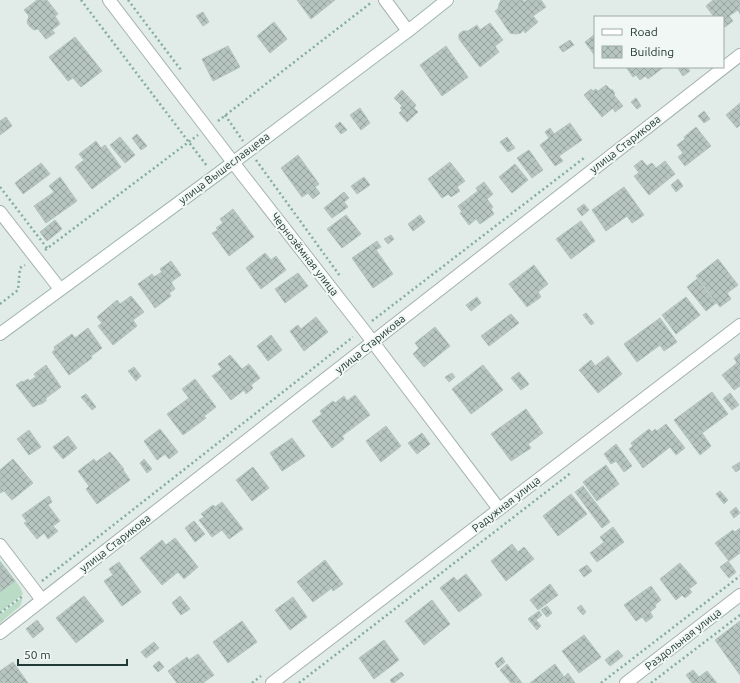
<svg xmlns="http://www.w3.org/2000/svg" width="740" height="683" font-family="Ubuntu,sans-serif">
	<defs>
		<pattern id="building-cross-hatch" width="8" height="8" patternUnits="userSpaceOnUse"><rect width="8" height="8" fill="#b6c5c0"/><path d="M0 0l8 8M0 8l8-8" fill="none" stroke="#94a19d"/></pattern>
	</defs>
	<rect width="100%" height="100%" fill="#e1ebe7"/>
	<path fill="#badbc5" d="M0 560 20 587 23 594 0 612Z
		M23 597 20 606 0 623V615Z"/>
	<path fill="url(#building-cross-hatch)" stroke="#b3c4be" d="M37 0H41L42 1 47 0 58 14 55 16 60 24 52 30 55 33 46 39 38 29 34 30 29 26 27 22 29 16 24 10Z
		M297 0H335L311 19Z
		M501 0H523L524 2 527 0H541L546 7 533 16 538 22 525 33 523 30 521 33 515 34 510 33 495 11 498 9 499 4Z
		M713 0H740V14L738 10 729 16 733 21 725 27 723 24V17H714L706 6Z
		M203 12 209 22 203 26 196 16Z
		M274 22 287 39 270 53 257 36Z
		M490 23 503 40 495 46 499 52 480 67 459 39V34L463 31H468L477 25 480 30Z
		M595 34V56L585 42Z
		M75 37 102 71 81 87 73 78 68 81 49 57Z
		M570 40 574 45 563 52 559 47Z
		M228 46 240 67 213 81 202 59Z
		M446 46 468 77 442 96 420 65Z
		M626 67H664L648 79 645 76 640 80 636 75 633 77Z
		M677 67H687L690 71 683 76Z
		M606 85 611 90 612 89 615 94 614 95 623 106 615 112 613 108 602 117 584 95 591 89 593 91 596 89 598 91Z
		M402 90 416 105 414 108 418 112 407 122 399 113 402 110 400 108 402 106 394 98Z
		M636 98 641 106 637 109 631 102Z
		M740 103V125L737 128 726 115Z
		M360 108 370 123 361 130 350 115Z
		M704 111 710 119 704 123 698 116Z
		M6 117 12 126 0 135V121Z
		M340 122 347 130 341 134 335 126Z
		M570 123 582 140 559 156 563 161 555 166 540 145 549 138 545 132 550 128 554 134Z
		M696 127 711 146 685 166 678 157 683 153 677 145 685 139 684 137Z
		M137 134 147 146 141 150 132 138Z
		M120 137 135 155 125 163 110 145Z
		M507 137 515 148 508 152 500 142Z
		M96 141 101 148 105 145 121 167 92 189 75 167 84 160 79 154Z
		M529 150 543 170 532 178 517 158Z
		M298 155 319 184 315 187 320 193 313 199 308 193 302 197 281 168Z
		M642 160 647 166 652 163 656 168 665 161 675 174 649 195 634 176 639 173 634 166Z
		M450 162 465 181 457 187 460 191 451 197 448 194 442 198 428 179Z
		M41 163 50 174 23 194 15 183Z
		M515 164 528 180 512 193 499 177Z
		M60 177 77 201 46 223 34 206 54 192 49 186Z
		M364 177 370 185 357 194 351 186Z
		M678 179 683 186 676 192 671 185Z
		M484 182 493 194 487 199 493 207 491 209 494 214 480 224 476 219 469 225 460 213 462 212 458 206 478 191 476 188Z
		M624 187 644 215 632 223 627 216 606 231 592 210Z
		M344 192 349 198 344 202 348 207 332 218 324 208Z
		M584 204 589 210 582 216 577 209Z
		M233 209 254 237 229 256 212 233 218 230 216 228 223 223 220 219Z
		M346 215 361 234 342 248 327 229Z
		M420 215 425 222 413 231 408 224Z
		M55 220 62 229 47 241 40 232Z
		M581 221 595 241 571 259 556 239Z
		M391 235 394 239 388 244 384 239Z
		M377 241 381 247 376 250 393 274 373 288 352 258Z
		M265 253 271 260 276 256 286 270 261 289 246 268Z
		M718 259 738 285 727 293 731 299 720 307 696 276Z
		M171 261 181 275 171 282 175 289 169 293 171 296 155 308 138 284 152 274 154 277 162 272 160 269Z
		M534 265 548 284 538 292 541 297 527 307 509 284Z
		M298 273 308 286 285 303 275 289Z
		M697 279 716 303 706 311 687 287Z
		M131 296 144 312 133 320 137 326 113 345 98 326 102 323 97 317 117 300 120 304Z
		M477 297 481 303 471 311 466 305Z
		M686 297 700 315 676 334 662 315Z
		M586 313 594 323 591 325 583 315Z
		M511 314 519 323 489 346 481 336Z
		M316 317 328 332 304 351 290 331 298 325 301 329Z
		M660 318 677 342 664 351 660 345 637 362 624 344Z
		M435 327 450 346 424 367 413 354 419 348 415 343Z
		M88 328 102 348 91 356 92 358 69 375 52 352 55 350 54 347 72 334 75 338Z
		M271 335 282 350 268 361 257 346Z
		M740 353V386L734 390 722 375 737 363 734 358Z
		M230 355 242 369 249 364 260 378 251 385 253 388 246 394 244 390 231 400 212 376 222 369 218 364Z
		M608 356 622 374 598 393 579 370 591 360 595 366Z
		M46 365 61 387 46 398V401L41 404 37 405 33 407 16 385 22 381 23 382 28 379 29 381 36 377 34 374Z
		M483 365 503 390 471 414 452 389Z
		M134 367 141 376 136 381 128 371Z
		M519 372 529 384 521 390 511 378Z
		M452 373 455 377 449 382 445 377Z
		M195 379 216 407 204 416 206 418 183 435 167 414 189 398 182 389Z
		M712 392 728 414 702 433 711 446 700 455 674 420Z
		M730 393 739 405 732 410 723 399Z
		M86 394 96 407 92 410 81 397Z
		M355 395 370 415 342 436 344 439 332 448 312 421 322 414 320 411 333 401 335 403 344 396 347 401Z
		M526 409 543 433 528 444 531 448 511 461 491 434Z
		M666 424 685 448 676 455 670 447 643 468 629 449 633 446 631 443 649 429 652 432 655 429 657 431Z
		M386 426 401 446 381 462 366 441Z
		M160 429 178 452 169 459 165 454 157 460 144 441Z
		M29 430 41 447 29 455 17 439Z
		M422 433 430 444 417 454 408 443Z
		M68 436 77 448 63 459 53 447Z
		M292 438 305 456 282 471 270 453Z
		M616 444 632 466 624 472 616 461 611 464 604 454Z
		M110 452 124 469 123 470 130 480 97 504 86 489 89 486 78 471 94 459 96 462Z
		M13 459 33 483 12 500 4 491 0 493V470Z
		M144 459 152 469 147 473 140 463Z
		M740 462V469L736 472 732 467Z
		M606 465 619 484 597 501 583 482Z
		M253 467 269 488 252 501 236 480Z
		M583 486 610 522 602 528 575 492Z
		M720 491 728 500 724 504 716 494Z
		M571 494 587 514 558 536 543 516Z
		M49 496 52 502 48 505 60 521 53 526 58 531 48 539 44 533 37 539 24 523 27 522 22 515Z
		M222 502 243 529 229 539 222 530 212 537 199 520 204 517 201 514 213 505 215 507Z
		M736 507 740 513 734 518 730 512Z
		M194 521 205 534 195 542 185 528Z
		M613 527 624 542 597 562 590 553 604 542 600 537Z
		M740 528V553L729 561 715 543 733 530 735 532Z
		M175 538 198 567 184 579 178 572 162 585 140 558 162 540 166 545Z
		M512 544 518 552 524 547 534 559 506 581 491 561Z
		M325 560 343 584 333 591 332 588 313 602 297 582Z
		M728 561 736 572 729 578 720 567Z
		M0 562 15 581 0 592Z
		M119 562 141 592 122 606 104 581 113 575 109 569Z
		M680 563 697 583 689 589 692 592 685 598 682 595 676 600 660 579Z
		M587 565 592 571 584 577 579 570Z
		M466 574 482 595 459 612 440 588 454 577 457 581Z
		M550 584 558 595 538 610 530 600Z
		M651 586 661 600 655 605 656 607 650 612 653 617 646 622 642 617 636 621 624 605Z
		M84 596 104 621 76 643 56 618Z
		M180 596 190 609 181 615 172 603Z
		M293 597 307 617 290 630 275 610Z
		M432 600 450 624 424 645 405 621Z
		M581 605 586 612 583 615 577 608Z
		M547 606 552 613 547 617 541 610Z
		M539 611 542 615 536 620 541 626 537 630 528 619Z
		M37 620 44 629 33 638 26 629Z
		M242 621 257 642 228 663 213 642Z
		M740 621V675L715 640Z
		M584 635 601 657 579 673 562 651Z
		M384 640 399 660 374 679 359 658Z
		M154 642 159 648 146 658 141 652Z
		M618 650 623 656 610 666 605 660Z
		M198 654 214 675 203 683H177L168 671 187 657 189 660Z
		M502 657 505 662 498 668 495 663Z
		M159 661 164 667 158 672 153 666Z
		M13 662 28 683H0V671Z
		M507 664 522 683H511L500 670Z
		M555 664 564 677 568 673 575 683H530Z
		M693 670 699 677 707 671 717 683H692L686 675Z
		M401 672 404 675 394 683H392L390 680Z"/>
	<g fill="none" stroke-linecap="round" stroke-linejoin="round">
		<g stroke="#a4b2ae" stroke-width="14">
			<path id="street" d="M109 0 242 174 363 329 499 509
				M385 0 408 31
				M0 212 60 289
				M0 545 42 600
				M0 633 740 55
				M272 683 740 325
				M626 683 740 595"/>
		</g>
		<g stroke="#a0b6af" stroke-width="14">
			<path id="secondary" d="M0 334 215 176 408 31 447 0"/>
		</g>
		<path stroke="#82ada1" stroke-width="2.5" stroke-dasharray="2 3" stroke-linecap="butt" d="M81 0 207 166
			M128 0 181 70
			M225 115 243 141
			M218 121 372 2
			M256 160 340 276
			M0 187 47 248
			M45 250 198 135
			M0 304 18 290 20 268 25 265
			M372 321 584 158
			M42 581 353 337
			M0 613 24 595
			M252 683 261 676
			M299 683 572 472
			M601 683 740 576
			M651 683 740 615"/>
		<use href="#street" stroke="#fff" stroke-width="12"/>
		<use href="#secondary" stroke="#fff" stroke-width="12"/>
	</g>
	<g text-anchor="middle" dominant-baseline="central" stroke-width="4" stroke-linejoin="round" paint-order="stroke">
		<g font-size="11" fill="#223a35" stroke="#f1f7f4">
			<text transform="translate(625 144) rotate(-38)">улица Старикова</text>
			<text transform="translate(224 168) rotate(-37)">улица Вышеславцева</text>
			<text transform="translate(305 254) rotate(52)">Чернозёмная улица</text>
			<text transform="translate(370 344) rotate(-39)">улица Старикова</text>
			<text transform="translate(506 504) rotate(-38)">Радужная улица</text>
			<text transform="translate(115 543) rotate(-38)">улица Старикова</text>
			<text transform="translate(683 639) rotate(-38)">Раздольная улица</text>
		</g>
	</g>
	<rect x="594" y="16" width="130" height="52" fill="#f1f7f4" stroke="#9eaba8"/>
	<rect x="602" y="29" width="20" height="6" fill="#ffffff" stroke="#9eaba8"/>
	<text x="630" y="36" font-size="12" fill="#223a35">Road</text>
	<rect x="602" y="46" width="20" height="12" fill="url(#building-cross-hatch)" stroke="#9eaba8"/>
	<text x="630" y="56" font-size="12" fill="#223a35">Building</text>
	<path d="M18 659v6h109v-6" fill="none" stroke="#223a35" stroke-width="2"/>
	<text x="24" y="659" font-size="12" fill="#223a35" stroke="#f1f7f4" stroke-width="3" paint-order="stroke">50 m</text>
</svg>
